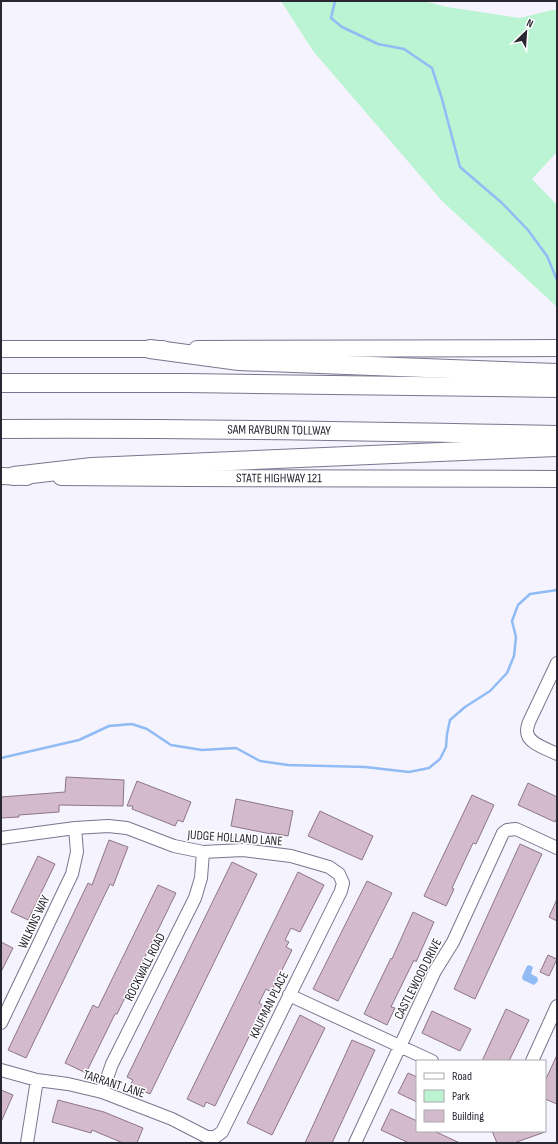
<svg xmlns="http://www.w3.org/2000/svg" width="558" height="1144" font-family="'Sofia Sans Condensed',sans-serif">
	<rect width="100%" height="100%" fill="#f5f3fe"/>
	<path fill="#bbf4d3" d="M281 1H424L447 7 520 18 552 10H557V152L532 179 557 205V307L442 201 313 51Z"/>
	<path fill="#91bbf4" d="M529 965 533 967 531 974 537 977 538 981 534 985 523 980 522 977 527 966Z"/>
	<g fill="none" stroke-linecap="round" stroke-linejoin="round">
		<path stroke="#91bbf4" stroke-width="2.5" d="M335 1 331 18 342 27 378 44 404 49 432 68 442 99 460 167 502 203 528 230 547 256 557 280
			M1 758 79 740 109 726 132 724 147 729 171 745 202 750 236 748 260 761 288 765 365 767 409 772 429 768 440 759 446 747 447 734 450 720 465 707 490 691 507 673 514 656 516 637 512 621 518 605 530 594 557 590"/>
	</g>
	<path fill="#d3bacc" stroke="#8d7687" d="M66 777 124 780 123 806 59 805V812L19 815V817L1 818V797L65 792Z
		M137 781 191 802 183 822 178 820 175 826 132 809 133 806H127Z
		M528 783 557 797V818L555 822 518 805Z
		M472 795 494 805 476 844 473 843 452 888 454 889 446 906 424 896Z
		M236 799 293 811 288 836 271 833V834L231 826Z
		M320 811 373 836 362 860 308 836Z
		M109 840 128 847 113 886 110 884 26 1058 8 1050 88 883 92 885Z
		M520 844 542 854 475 999 454 989Z
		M38 856 55 864 28 920 11 912Z
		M232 862 257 874 150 1094 130 1085 133 1080 127 1077Z
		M298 872 324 885 300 932 291 928 285 940 289 942 286 947 292 950 271 992 266 989 259 1003 264 1006 215 1106 206 1102 204 1107 187 1099Z
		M367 881 392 893 338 1001 313 989Z
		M158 885 176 893 117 1014H115L86 1073 65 1063 93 1005 98 1008Z
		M557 899V921L549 917Z
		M413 912 434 922 416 962 414 960 391 1007 395 1008 387 1025 364 1014 391 958 392 959Z
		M1 942 13 948 1 972Z
		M548 955 557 959 549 976 540 972Z
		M506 1009 529 1020 509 1061H482Z
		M432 1011 471 1029 460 1051 422 1033Z
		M300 1015 325 1028 272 1135 247 1123Z
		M352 1040 375 1050 332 1143H305Z
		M557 1055V1104L545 1099V1081Z
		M408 1073 417 1077V1102L398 1093Z
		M1 1090 13 1095 1 1122Z
		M58 1100 104 1112 143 1128 137 1143H123L92 1130 91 1133 52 1122Z
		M391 1109 417 1121V1131H434L460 1143H409L381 1130Z
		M492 1131H545V1132L514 1143H497Z"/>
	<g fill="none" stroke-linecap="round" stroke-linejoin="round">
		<g stroke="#7a758e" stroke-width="14">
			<path id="minor" d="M557 663 529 722C528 725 527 728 527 731 527 744 548 749 557 754
				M1 838 75 828 108 826 127 828 174 846 203 852 243 850 291 856 329 867 339 874 343 883 341 891 222 1132 215 1137H207L172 1119 102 1092 68 1084 37 1080 1 1070
				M289 995 432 1061
				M1 1023 72 874 77 852 75 828
				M532 1061 557 1006
				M102 1092 112 1064 195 898 201 878 203 852
				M27 1143 37 1080
				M355 1143 435 971 453 942 503 833 507 830 516 829 557 848"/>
		</g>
		<g stroke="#7a758e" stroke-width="18">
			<g id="major">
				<path d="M1 349H163"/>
				<path d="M197 349 557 348"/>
				<path d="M1 476 27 477"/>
				<path id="s1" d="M61 477 189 478 557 479"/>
			</g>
		</g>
		<g stroke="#7a758e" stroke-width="20">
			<g id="highway">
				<path d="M150 349 239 361 557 373"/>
				<path d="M1 383H186L557 388"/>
				<path id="s2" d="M1 429C186 428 372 431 557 435"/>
				<path d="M14 476 92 467 557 447"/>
			</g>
		</g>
		<use href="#minor" stroke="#fff" stroke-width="12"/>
		<use href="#major" stroke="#fff" stroke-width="16"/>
		<use href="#highway" stroke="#fff" stroke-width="18"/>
	</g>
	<g text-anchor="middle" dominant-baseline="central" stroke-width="3" stroke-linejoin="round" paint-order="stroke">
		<g font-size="13" fill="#292731" stroke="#fff">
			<text stroke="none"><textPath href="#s2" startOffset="278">SAM RAYBURN TOLLWAY</textPath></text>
			<text stroke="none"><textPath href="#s1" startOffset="218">STATE HIGHWAY 121</textPath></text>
			<text transform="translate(235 838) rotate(4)">JUDGE HOLLAND LANE</text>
			<text transform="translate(34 922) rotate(-65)">WILKINS WAY</text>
			<text transform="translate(145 967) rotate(-63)">ROCKWALL ROAD</text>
			<text transform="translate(418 979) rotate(-63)">CASTLEWOOD DRIVE</text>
			<text transform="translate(269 1005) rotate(-64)">KAUFMAN PLACE</text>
			<text transform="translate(114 1084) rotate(18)">TARRANT LANE</text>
		</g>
	</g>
	<rect width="558" height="1144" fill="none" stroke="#292731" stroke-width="4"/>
	<rect x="416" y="1060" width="130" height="72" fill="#ffffff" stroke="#a9a9ad"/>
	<rect x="424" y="1073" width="20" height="6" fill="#ffffff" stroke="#a9a9ad"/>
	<text x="452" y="1080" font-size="12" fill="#292731">Road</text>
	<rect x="424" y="1090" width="20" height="12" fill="#bbf4d3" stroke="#a9a9ad"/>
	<text x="452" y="1100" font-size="12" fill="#292731">Park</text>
	<rect x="424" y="1110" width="20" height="12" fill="#d3bacc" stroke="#a9a9ad"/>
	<text x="452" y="1120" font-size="12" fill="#292731">Building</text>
	<g transform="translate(526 32) rotate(25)" stroke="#ffffff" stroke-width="3" paint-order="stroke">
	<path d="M0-3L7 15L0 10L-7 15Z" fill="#292731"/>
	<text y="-6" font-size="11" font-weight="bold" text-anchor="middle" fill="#292731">N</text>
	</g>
</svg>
